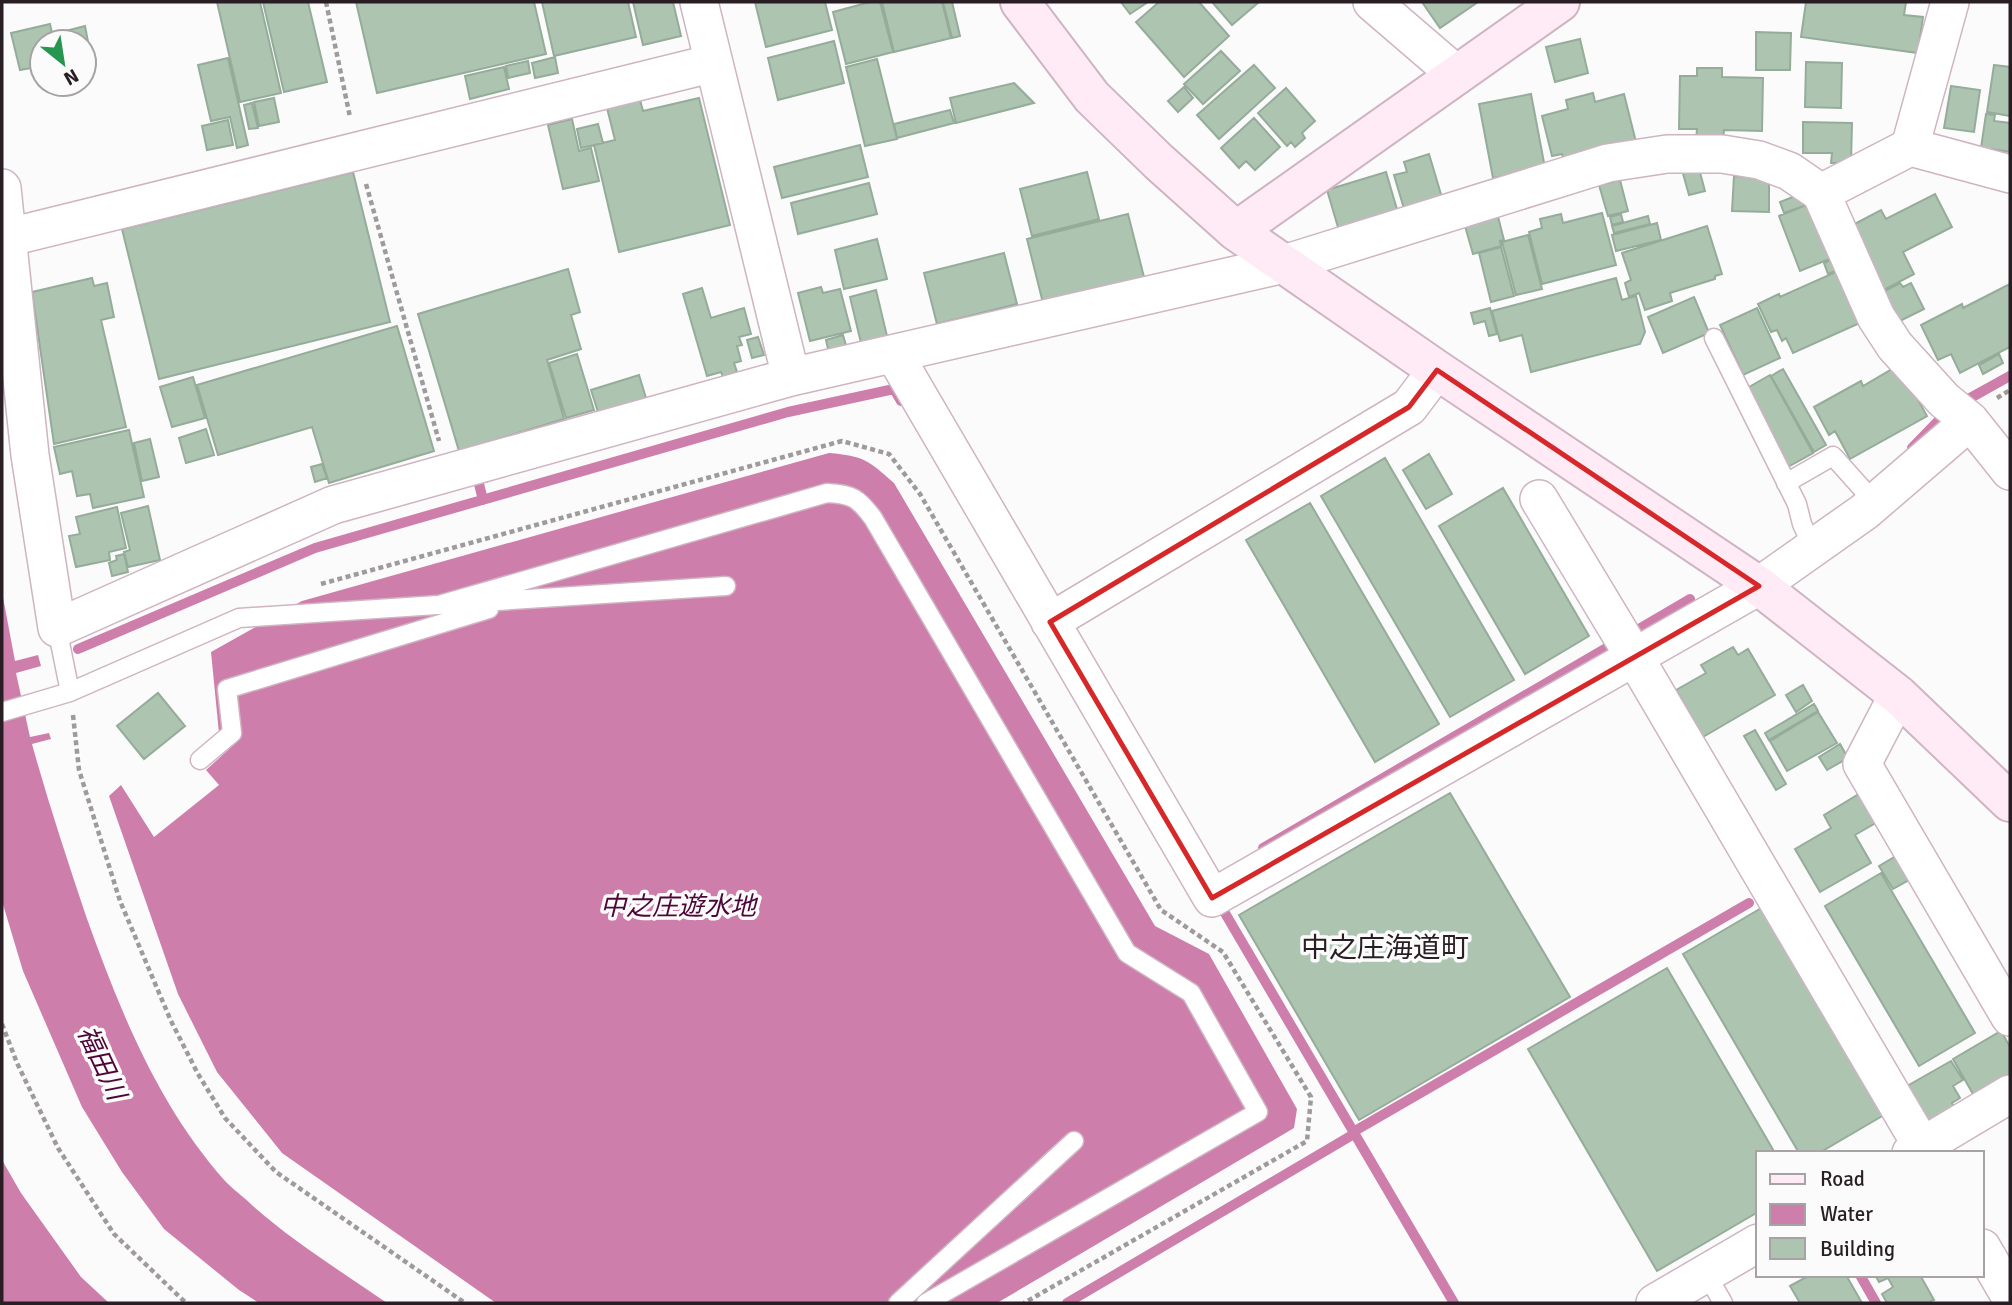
<svg xmlns="http://www.w3.org/2000/svg" width="2012" height="1305" font-family="Signika,'Noto Sans JP',sans-serif">
	<rect width="100%" height="100%" fill="#fbfbfb"/>
	<path fill="#ce7eab" d="M829 453C864 456 868 460 894 483L1155 926 1209 954 1297 1109 1294 1128 997 1303H496L282 1153 217 1072 178 994 109 796 121 785 154 837 219 785 206 770 238 741 219 733 211 652 302 601Z
		M2 592 15 661 38 655 41 666 16 673 30 737 49 733 51 739 32 744C48 802 67 859 86 916 120 1011 158 1106 226 1182 235 1191 245 1198 254 1207 295 1243 342 1272 387 1303H259L239 1290 164 1229 122 1172 82 1107 23 971 2 901Z
		M2 1160 21 1193 81 1277 109 1303H2Z"/>
	<g fill="none" stroke-linecap="round" stroke-linejoin="round">
		<path stroke="#ce7eab" stroke-width="10" d="M1963 402 2010 376
			M1912 448 1942 417
			M483 500 478 480 488 477
			M1632 633 1690 599
			M78 649 315 548 788 412 894 389 901 401
			M1263 848 1608 647
			M1222 908 1454 1303
			M1353 1132 1749 903
			M1860 1275 1876 1303
			M1067 1303 1354 1134"/>
	</g>
	<path fill="#adc4b1" stroke="#95ac9a" stroke-width="2" d="M217 2H260L281 93 240 102Z
		M263 2H308L327 82 284 92Z
		M356 2H534L546 54 377 93Z
		M542 2H628L636 37 554 56Z
		M633 2H673L681 36 643 45Z
		M755 2H825L832 30 766 47Z
		M870 2H880L893 52 846 64 833 12Z
		M882 2H942L951 38 894 52Z
		M943 2H952L960 36 952 38Z
		M1121 2H1148L1130 14Z
		M1159 2H1199L1229 36 1184 77 1136 22Z
		M1212 2H1259L1232 25Z
		M1422 2H1478L1440 28Z
		M1806 2H1906L1904 15 1923 17 1918 53 1801 37Z
		M50 24 54 42H42V66L20 70 11 33Z
		M85 26 89 47 84 49V42H56L54 34Z
		M1756 32 1791 33 1790 70H1756Z
		M1580 39 1588 73 1555 82 1546 47Z
		M834 41 844 83 778 100 768 58Z
		M1221 51 1240 71 1203 104 1184 84Z
		M555 57 558 73 535 78 532 63Z
		M228 58 248 145 237 148 230 117 211 121 198 65Z
		M877 59 897 139 865 146 846 67Z
		M528 61 530 73 508 78 506 66Z
		M1806 62 1842 63 1841 108 1805 107Z
		M1254 65 1275 88 1219 139 1197 115Z
		M1994 65 2010 67V116L1987 112Z
		M504 67 509 89 470 99 465 76Z
		M1697 68H1722V77L1763 78 1762 131 1724 130 1723 141H1696L1697 129H1679L1680 76H1697Z
		M1014 83 1034 103 956 123 950 98Z
		M1951 86 1980 90 1974 132 1944 128Z
		M1184 87 1193 98 1178 112 1168 101Z
		M1286 88 1315 121 1302 133 1305 138 1295 147 1291 142 1287 146 1258 113Z
		M1593 93 1595 102 1624 94 1637 146 1565 164 1562 154 1552 156 1542 116 1568 109 1566 100Z
		M1531 94 1545 168 1493 178 1479 104Z
		M274 98 279 122 259 126 254 102Z
		M699 98 730 225 619 252 594 145 615 140 607 108 640 100 643 111Z
		M252 103 258 128 249 129 244 105Z
		M950 110 954 123 897 138 894 124Z
		M1986 114 1995 115 1994 121 2010 123V152L1992 149V154L1981 148Z
		M1254 118 1280 147 1255 170 1246 161 1239 168 1221 148Z
		M572 119 579 151 591 148 599 181 563 189 548 125Z
		M228 120 233 145 207 150 202 126Z
		M1803 122 1852 123 1851 163H1831L1832 153H1803Z
		M598 124 603 143 581 148 577 129Z
		M860 145 868 177 782 198 774 167Z
		M1429 154 1443 201 1405 212 1394 175 1407 172 1404 162Z
		M1698 165 1705 191 1689 195 1682 170Z
		M353 172 390 322 159 379 122 229Z
		M1087 172 1099 219 1032 236 1020 189Z
		M1386 172 1399 216 1340 234 1327 190Z
		M1734 176 1769 177V212L1732 211Z
		M1620 180 1628 211 1608 216 1599 185Z
		M869 183 877 214 798 234 791 203Z
		M1800 194 1804 206 1784 213 1780 202Z
		M1935 194 1952 227 1903 252 1914 274 1882 291 1849 227 1881 210 1886 219Z
		M1811 203 1832 258 1800 271 1779 216Z
		M1496 209 1504 240 1500 241 1501 246 1473 254 1463 219Z
		M1602 213 1616 265 1542 284 1529 232 1542 228 1540 219 1561 214 1563 223Z
		M1128 214 1144 277 1043 303 1027 239Z
		M1621 214 1623 222 1612 225 1610 217Z
		M1648 216 1650 224 1614 233 1612 226Z
		M1657 223 1661 240 1616 251 1612 235Z
		M1707 226 1722 274 1715 276V279L1670 293 1672 301 1645 310 1639 293 1629 297 1625 283 1631 280 1622 253Z
		M1528 235 1542 289 1516 295 1502 242Z
		M877 239 887 279 844 289 835 250Z
		M1501 247 1514 296 1491 302 1479 253Z
		M1004 253 1017 304 937 324 924 273Z
		M1834 259 1838 270 1828 274 1824 263Z
		M568 269 580 312 571 315 581 349 547 360 564 419 459 451 418 314Z
		M1838 271 1862 322 1793 353 1786 338 1782 341 1777 330 1771 332 1758 304 1779 294 1780 297Z
		M92 278 94 286 107 283 114 317 101 320 126 427 54 444 32 292Z
		M1616 278 1622 300 1636 296 1645 332 1640 344 1531 372 1522 335 1500 341 1492 311Z
		M1900 283 1903 287 1911 283 1924 309 1892 325 1877 295Z
		M2010 284V347L1960 373 1951 354 1938 360 1921 325 1962 304 1963 308Z
		M821 287 823 293 840 289 851 331 810 341 798 293Z
		M702 288 711 318 744 308 751 334 739 337 742 345 737 346 741 361 734 363 737 372 723 377 721 372 707 376 683 294Z
		M876 290 887 336 861 343 850 297Z
		M1694 297 1709 333 1663 353 1648 317Z
		M1490 308 1497 334 1489 336 1485 321 1474 324 1471 313Z
		M1757 308 1780 358 1743 375 1720 325Z
		M397 326 434 451 329 483 312 427 218 455 197 385Z
		M843 335 847 349 829 353 826 340Z
		M758 337 764 355 752 358 747 340Z
		M577 354 594 410 566 418 549 363Z
		M1999 354 2003 363 1983 374 1979 365Z
		M1899 365 1927 416 1850 459 1835 431 1829 435 1814 407 1861 381 1863 386Z
		M1783 369 1826 445 1814 452 1771 376Z
		M639 375 646 398 598 412 591 390Z
		M1770 375 1813 453 1786 468 1742 391Z
		M193 377 205 418 172 427 160 387Z
		M206 429 214 455 186 463 179 438Z
		M129 430 144 497 93 508 90 494 77 496 72 471 60 474 54 447Z
		M150 439 159 477 142 481 134 443Z
		M1429 454 1452 494 1426 509 1403 470Z
		M1385 458 1514 680 1450 717 1321 496Z
		M322 464 327 478 315 482 311 467Z
		M1503 488 1589 636 1525 674 1439 526Z
		M1310 503 1439 724 1375 762 1246 540Z
		M148 506 160 560 128 567 124 552 130 550 121 513Z
		M117 507 126 548 109 552 110 560 76 567 69 536 80 534 76 517Z
		M124 554 128 572 112 576 109 563 117 560 116 556Z
		M1733 647 1738 655 1748 649 1775 695 1703 737 1676 690 1706 673 1701 665Z
		M1803 685 1812 701 1796 712 1786 695Z
		M158 693 185 726 144 759 117 726Z
		M1814 704 1818 711 1769 740 1765 733Z
		M1818 712 1837 743 1787 771 1770 741Z
		M1755 730 1786 784 1776 790 1744 736Z
		M1840 744 1848 758 1827 770 1819 757Z
		M1864 791 1881 820 1855 835 1871 863 1820 892 1795 849 1831 828 1824 815Z
		M1450 793 1570 997 1359 1120 1239 915Z
		M1903 852 1916 876 1893 889 1879 866Z
		M1881 873 1975 1033 1919 1066 1825 906Z
		M1763 907 1884 1115 1819 1153H1799L1683 954Z
		M1667 968 1775 1153H1758V1212L1657 1271 1528 1049Z
		M2001 1031 2010 1047V1077L1977 1101 1953 1059Z
		M1951 1061 1963 1080 1953 1086 1960 1098 1952 1103 1956 1110 1930 1126 1907 1086Z
		M1810 1275H1846L1862 1303H1800L1790 1286Z
		M1875 1275H1920L1934 1300 1931 1301 1932 1303H1887L1882 1294 1893 1287 1888 1278 1879 1282Z"/>
	<g fill="none" stroke-linecap="round" stroke-linejoin="round">
		<g stroke="#cfb4c2" stroke-width="21">
			<path id="lane" d="M1714 338 1797 504 1802 524 1813 548
				M1786 483 1833 456 1875 503
				M439 605 827 493C852 494 858 498 873 518L1127 953 1191 993 1258 1112 926 1303
				M57 628 70 692 239 618 726 586
				M2 712 70 692
				M200 760 232 733 227 689 489 609
				M1706 1273 1723 1303
				M898 1303 1074 1141"/>
		</g>
		<g stroke="#cfb4c2" stroke-width="40">
			<path id="street" d="M699 2 791 377
				M1372 2 1457 75
				M1910 147 1950 2
				M2 188 30 455 57 628 333 505 791 377 1284 264 1608 163 1667 154H1722L1759 160 1789 171 1821 193 1876 317 1895 346 1944 400 1970 421 2010 471
				M1821 193 1910 147 2010 174
				M6 238 714 63
				M894 354 1212 898 1759 586 1864 512 1970 421
				M1539 499 1635 658 1926 1153
				M1050 622 1409 407 1437 370
				M1898 695 1862 764 2010 1017
				M1911 1153 2010 1094
				M1982 1248 2010 1296
				M1655 1303 1758 1243"/>
		</g>
		<g stroke="#cfb4c2" stroke-width="42">
			<path id="secondary" d="M1020 2 1092 97 1159 162 1236 231 1437 370 1759 586 1898 695 2010 802
				M1236 231 1560 2"/>
		</g>
		<path stroke="#9f9a9c" stroke-width="4.5" stroke-dasharray="5 3.5" stroke-linecap="butt" d="M326 2 350 117
			M366 184 439 441
			M1997 398 2010 390
			M321 584 842 441 889 454 920 494 1161 910 1223 952 1311 1097 1307 1141 1024 1303
			M73 715 79 770 120 901 171 1021 198 1074 225 1118 276 1172 465 1303
			M2 1024 17 1063 58 1148 114 1234 186 1303"/>
		<use href="#lane" stroke="#fff" stroke-width="18"/>
		<use href="#street" stroke="#fff" stroke-width="37"/>
		<use href="#secondary" stroke="#ffebf6" stroke-width="38"/>
	</g>
	<path fill="none" stroke="#d62828" stroke-width="5" stroke-linejoin="round" d="M1437 370 1759 586 1212 898 1050 622 1409 407Z"/>
	<g text-anchor="middle" dominant-baseline="central" stroke-width="7" stroke-linejoin="round" paint-order="stroke">
		<g font-size="26" font-style="italic" fill="#4e0537" stroke="#fbfbfb">
			<text x="678" y="907">中之庄遊水地</text>
			<text transform="translate(101 1063) rotate(65)">福田川</text>
		</g>
		<g font-size="28" fill="#281e23" stroke="#fbfbfb">
			<text x="1385" y="948">中之庄海道町</text>
		</g>
	</g>
	<rect width="2012" height="1305" fill="none" stroke="#281e23" stroke-width="7"/>
	<rect x="1756" y="1151" width="228" height="126" fill="#fbfbfb" stroke="#a7a3a5" stroke-width="2"/>
	<rect x="1770" y="1174" width="35" height="10" fill="#ffebf6" stroke="#a7a3a5" stroke-width="2"/>
	<text x="1820" y="1186" font-size="21" fill="#281e23">Road</text>
	<rect x="1770" y="1204" width="35" height="21" fill="#ce7eab" stroke="#a7a3a5" stroke-width="2"/>
	<text x="1820" y="1221" font-size="21" fill="#281e23">Water</text>
	<rect x="1770" y="1238" width="35" height="21" fill="#adc4b1" stroke="#a7a3a5" stroke-width="2"/>
	<text x="1820" y="1256" font-size="21" fill="#281e23">Building</text>
	<g transform="translate(63 63) rotate(150)"><circle r="33" fill="#fbfbfb" stroke="#a7a3a5" stroke-width="2"/>
	<path d="M0-5L12 26L0 18L-12 26Z" fill="#279650"/>
	<text y="-10" font-size="19" font-weight="bold" text-anchor="middle" fill="#281e23">N</text>
	</g>
</svg>
